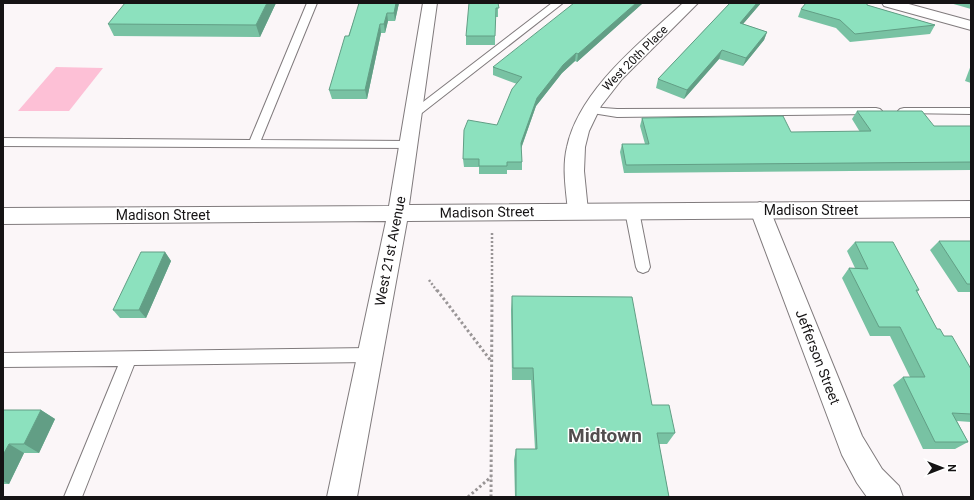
<svg xmlns="http://www.w3.org/2000/svg" width="974" height="500" font-family="Roboto,sans-serif">
	<rect width="100%" height="100%" fill="#fbf6f8"/>
	<path fill="#fdc0d6" d="M56 67 103 68 69 111H18Z"/>
	<g fill="none" stroke-linecap="round" stroke-linejoin="round">
		<g stroke="#807b7d" stroke-width="2">
			<path id="lane" d="M307 3H317L261 140 409 141 413 142 415 145 413 148 3 146V138L250 140Z
				M552 3H563L418 116H410L408 114 410 112Z
				M590 107 617 109 876 108 880 109 882 111 880 113 876 114 617 117 586 112 584 110 586 108Z
				M904 108H971V114L900 113 898 111 900 109Z
				M632 206 637 208 639 211 650 267 648 271 643 273 638 271 636 267 625 211 627 208Z
				M370 348 376 350 378 355 376 360 370 362 134 365 82 497H64L118 366 3 367V353Z"/>
		</g>
		<g stroke="#807b7d" stroke-width="2">
			<path id="street" d="M683 3H698L622 79 601 106 589 131 585 147 584 171 588 211 585 216 578 219 571 216 568 211C566 190 562 168 567 147 579 90 641 42 683 3Z
				M882 3H905L971 21V30L884 6Z
				M760 202 767 205 770 210 862 436 882 469 899 486 903 497H867L857 483 842 455 750 210 753 205Z"/>
		</g>
		<g stroke="#807b7d" stroke-width="2">
			<path id="secondary" d="M423 3H437L409 205 971 201V217L407 221 357 497H327L386 221 3 224V208L389 206Z"/>
		</g>
		<path stroke="#999596" stroke-width="2.5" stroke-dasharray="2 2" stroke-linecap="butt" d="M429 280 437 291
			M492 291V233"/>
		<path stroke="#999596" stroke-width="3" stroke-dasharray="2.5 2.5" stroke-linecap="butt" d="M437 290 491 361
			M468 497 491 477
			M491 497 492 290"/>
		<use href="#lane" fill="#fff" fill-rule="evenodd"/>
		<use href="#street" fill="#fff" fill-rule="evenodd"/>
		<use href="#secondary" fill="#fff" fill-rule="evenodd"/>
	</g>
	<path fill="#78c2a3" d="M276 3 260 37 114 36 108 24Z
		M360 3H399L395 21H388L385 33H381L367 99H332L329 90Z
		M498 3V17H495V45H466V36Z
		M643 3 577 62 575 61 562 73 536 106 521 149 522 162V170H507V174H479V167H464L463 159 497 125 517 84 493 75V67Z
		M730 3H761L743 24 767 32 764 40 743 66 719 59 684 99 656 88 658 79Z
		M950 3H971V9Z
		M867 5 935 25 930 34 850 42 836 28 798 17 801 9Z
		M971 65V83L965 81Z
		M857 111 934 126H971V170L624 173 620 152 622 144H645L640 126 642 118 791 132H860L852 119Z
		M939 241H971V292H958L930 250Z
		M855 242 919 290 917 292 937 329 944 336 971 369V422L957 421 968 442 955 449H923L893 385 903 377H910L890 336H870L842 278 849 268H855L847 251Z
		M165 252 171 261 146 318H120L113 310Z
		M512 296 652 405 675 433 667 444H659L669 497H515L514 460 516 449H535L531 380H512L511 310Z
		M3 410H41L55 419 39 453H24L9 484H3Z"/>
	<path fill="#629e85" d="M267 3H276L260 37 256 25Z
		M396 3H399L395 21 394 13Z
		M636 3H643L577 62 578 54Z
		M757 3H761L737 31 740 23Z
		M387 13 388 21 385 33 384 24Z
		M380 24 381 33 367 99 365 90Z
		M767 32 764 40 743 66 746 58Z
		M722 50 719 59 684 99 687 90Z
		M576 53 575 61 562 73 536 106 520 151 521 143 537 98 563 65Z
		M165 252 171 261 146 318 139 310Z
		M41 410 55 419 39 453 24 444Z
		M9 444 24 453 9 484 3 481V455Z"/>
	<path fill="#8ce1be" stroke="#629e85" d="M125 3H267L256 25 108 24Z
		M359 3H396L394 13H387L384 24H380L365 90H329L345 36H349Z
		M469 3H498L499 8H496L495 36H466Z
		M574 3H636L578 54 576 53 563 65 537 98 521 143 522 162H507V166H479V159H463L464 130 468 120 497 125 512 89 522 77 493 67Z
		M730 3H757L740 23 767 32 746 58 722 50 687 90 658 79Z
		M806 3H867V5L935 25 855 34 840 20 801 9Z
		M857 111H922L934 126H971V162L626 165 622 144H649L642 118 783 116 791 132 871 131Z
		M939 241H971V284H967Z
		M855 242H893L919 290H916L937 329H940L944 336H952L971 369V414L952 413 968 442H935L903 377H925L900 327H879L849 268 868 269Z
		M141 252H165L139 310H113Z
		M512 296 632 297 652 405H669L675 433H657L669 497H516V449H537L533 368H513Z
		M3 410H41L24 444H9L3 455Z"/>
	<g text-anchor="middle" dominant-baseline="central" stroke-width="3" stroke-linejoin="round" paint-order="stroke">
		<g font-size="12" fill="#151314" stroke="#fff">
			<text transform="translate(635 58) rotate(-45)">West 20th Place</text>
		</g>
		<g font-size="14" fill="#151314" stroke="#fff">
			<text x="811" y="210">Madison Street</text>
			<text transform="translate(487 212) rotate(-1)">Madison Street</text>
			<text x="163" y="215">Madison Street</text>
			<text transform="translate(390 251) rotate(-79)">West 21st Avenue</text>
			<text transform="translate(818 357) rotate(69)">Jefferson Street</text>
		</g>
		<g font-size="19" font-weight="bold" fill="#514d4e" stroke="#fff">
			<text x="605" y="435">Midtown</text>
		</g>
	</g>
	<rect width="974" height="500" fill="none" stroke="#151314" stroke-width="8"/>
	<g transform="translate(942 468) rotate(90)" stroke="#ffffff" stroke-width="3" paint-order="stroke">
	<path d="M0-3L7 15L0 10L-7 15Z" fill="#151314"/>
	<text y="-6" font-size="11" font-weight="bold" text-anchor="middle" fill="#151314">N</text>
	</g>
</svg>
